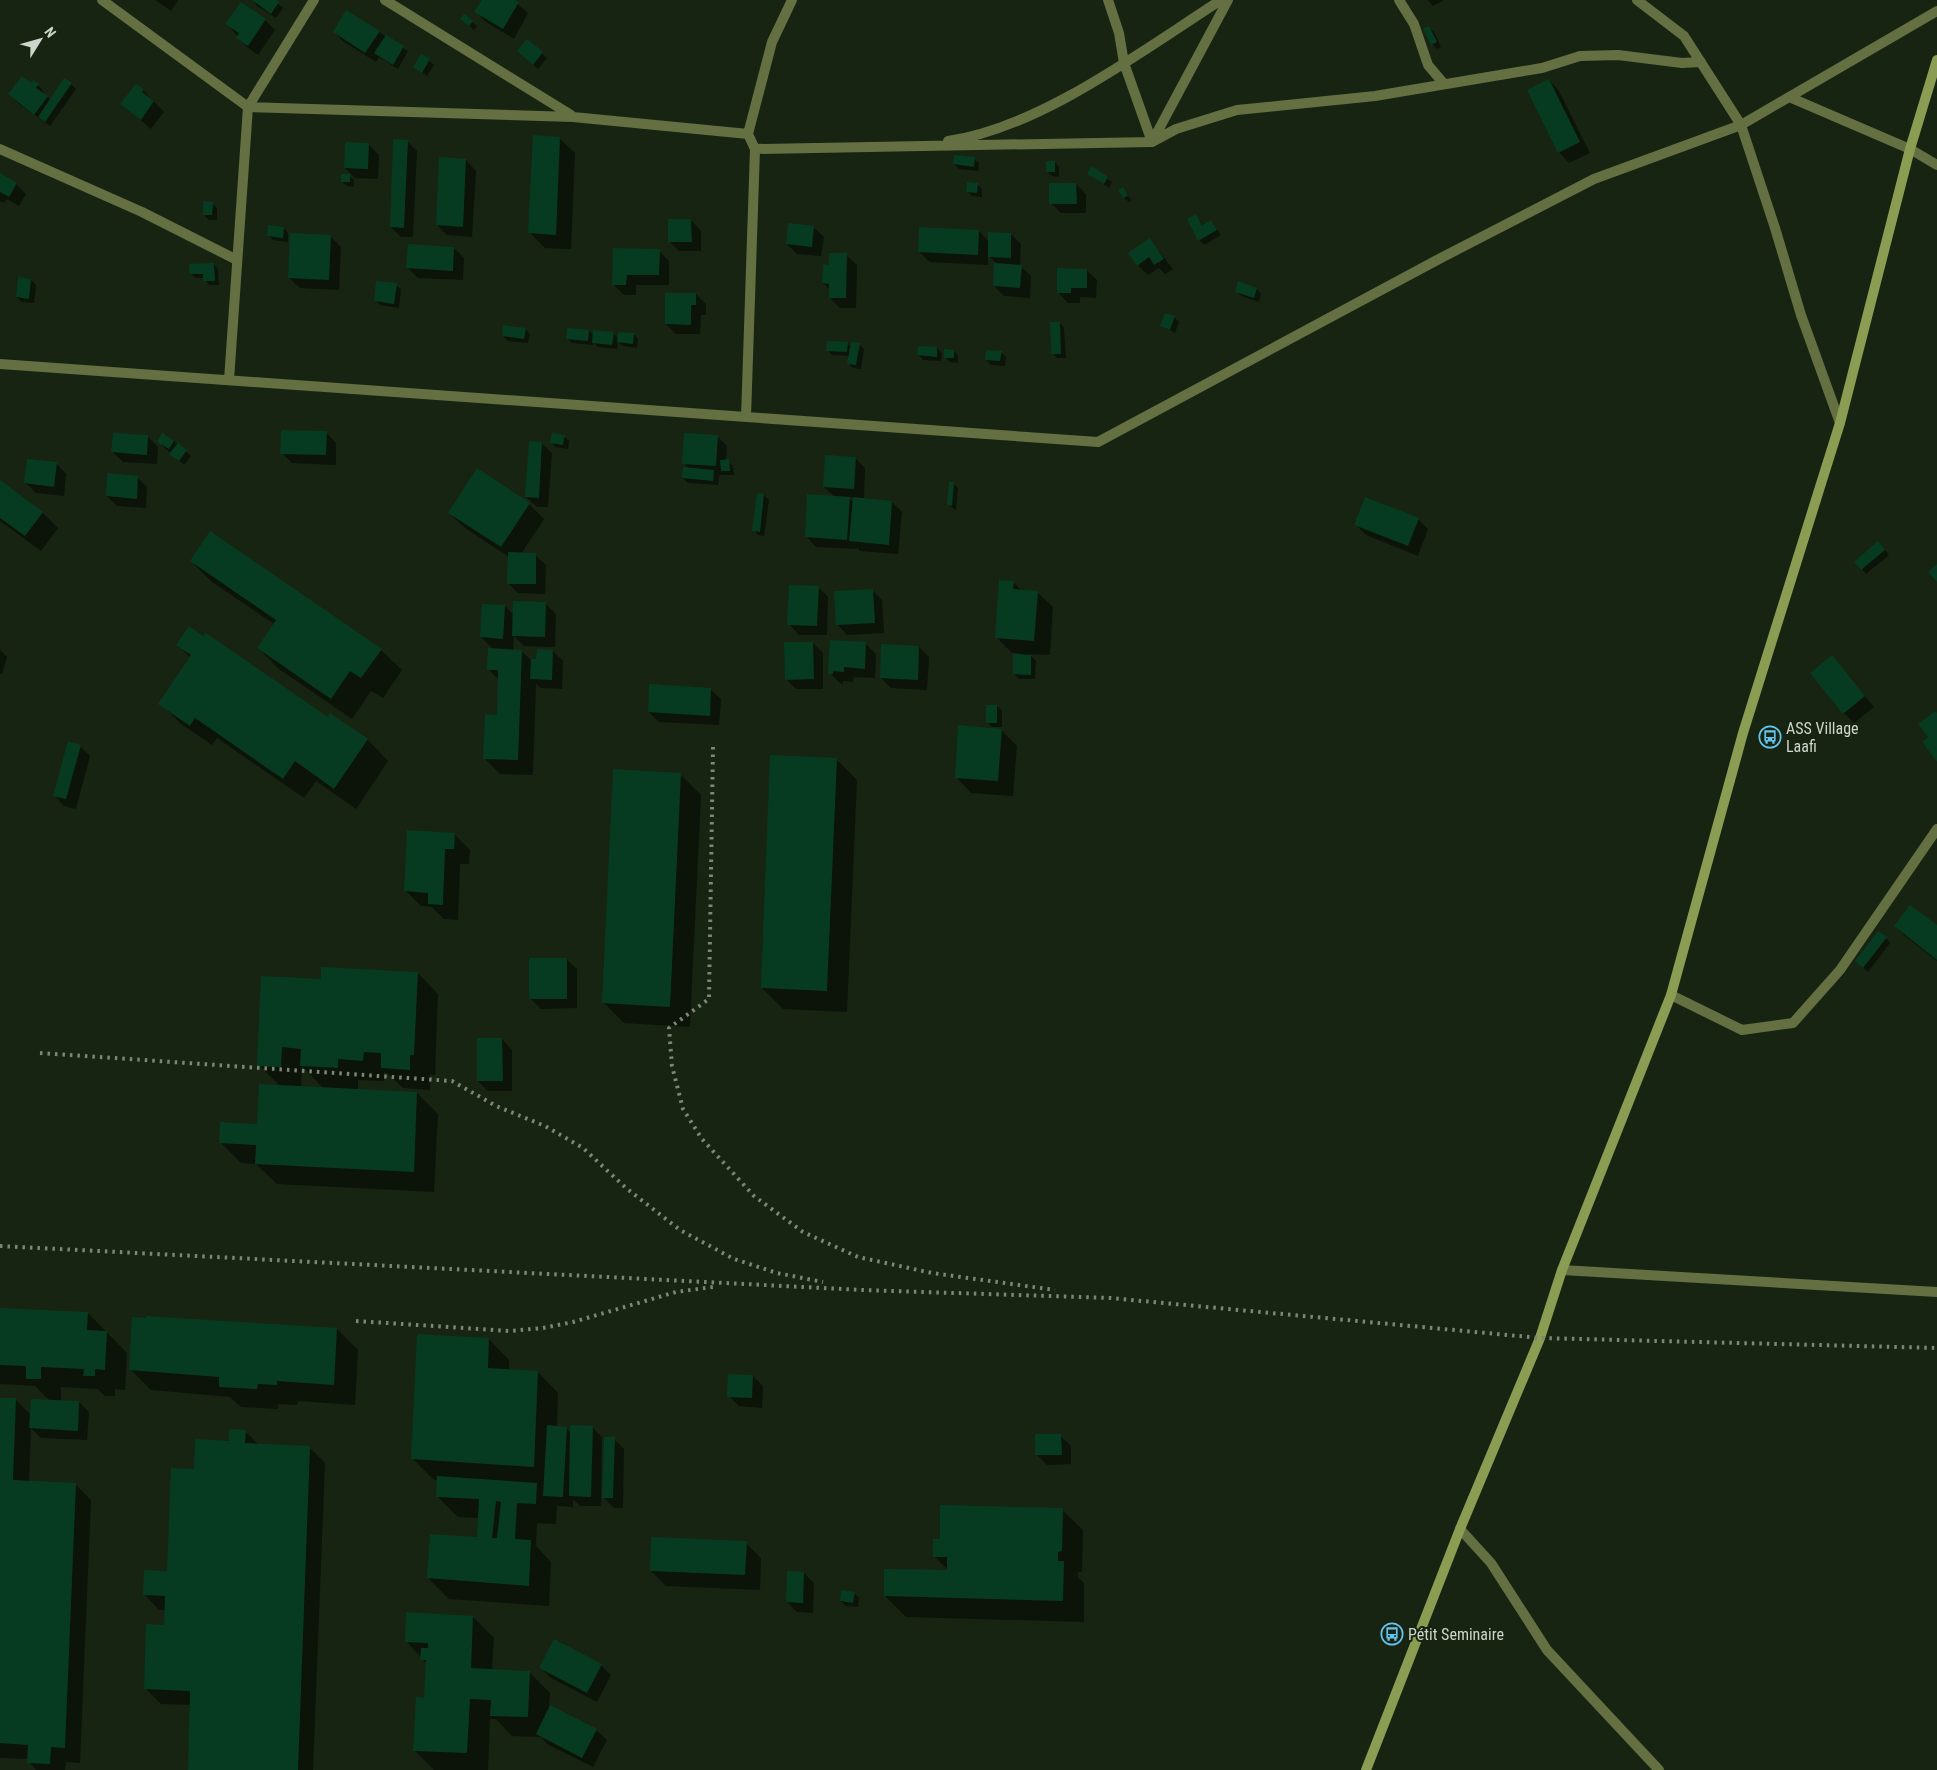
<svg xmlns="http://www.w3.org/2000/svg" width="1937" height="1770" font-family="'Roboto Condensed',sans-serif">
	<rect width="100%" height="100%" fill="#172412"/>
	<path fill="#0007" fill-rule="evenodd" d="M155 0H178L171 11Z
		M253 0H273L283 8 276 18 257 6Z
		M483 0H513L528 13 514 39 486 22 476 12Z
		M1428 0H1444L1433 6Z
		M241 4 265 20 275 30 258 55 248 48 227 24Z
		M462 19 472 22 477 26 474 30Z
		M1429 28 1434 32 1441 47 1437 49 1432 44Z
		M334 32H379L408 51 398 69 379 57 376 62 344 42Z
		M527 41 547 58 538 69 523 56Z
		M429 60 434 65 427 76 415 67Z
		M1549 80 1559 91 1590 153 1569 163 1559 152Z
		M71 84 76 89 50 126 19 104 9 94 31 85H38L50 100Z
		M143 90 164 112 151 129 122 104Z
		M559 138 575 153 571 249 545 248 530 233Z
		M407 141 417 151 413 237H401L391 227Z
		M369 145 379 155 378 179 355 178 345 168Z
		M974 159 979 163 978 171 959 169 954 164Z
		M466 160 476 171 472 237 447 235 437 225Z
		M1055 162 1059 167V177L1052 176 1047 172Z
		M1093 168 1112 182 1109 188 1089 174Z
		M0 174 16 184 26 194 19 206 7 199 4 203 0 201Z
		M349 176 354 180V187L347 186 342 182Z
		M977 184 982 189V197L972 196 968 192Z
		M1076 184 1086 194V213H1061L1051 203Z
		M1123 189 1127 194 1132 201 1129 202 1124 198 1120 190Z
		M212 203 217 208V220H209L204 215Z
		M1196 215 1203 225 1211 221 1221 235 1204 245 1199 240Z
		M691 220 701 231V251H679L669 241Z
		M813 227 824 237 821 256 797 254 787 244Z
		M284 228 288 233V242L273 240 269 236Z
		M979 231 989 242 1011 234 1021 244 1020 266 1031 276 1030 298 1004 296 994 286 996 263 988 255V265L930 262 919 252Z
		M331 237 341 247 339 290 300 288 289 278Z
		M1150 240 1173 269 1165 274 1159 268 1148 275 1138 265Z
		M454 248 464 258 463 280 418 278 408 268Z
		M659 251 669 261V285H636V295H624L614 285Z
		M846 255 857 265 856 308H840L830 298V290L823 283 830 266Z
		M214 264 218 269 219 285H209L204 278H196L191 274Z
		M1086 270 1097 280 1096 298 1080 297V303H1068L1058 292Z
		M19 279 31 280 36 285 34 303 22 302 17 297Z
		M396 285 401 289 399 308 380 305 375 300Z
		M1257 289 1261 294 1259 302 1241 296 1236 291Z
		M696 294 706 304V315H701L700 334H676L666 324Z
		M1174 317 1179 322 1175 333 1162 326Z
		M1060 323 1064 328 1066 358H1057L1053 354Z
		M525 329 530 334 528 343 508 341 503 336Z
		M568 329 589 331 594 336 613 333 619 339 634 334 638 339 637 348 623 346 618 341 617 349 598 347 593 342V345L572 343 567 338Z
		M847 343 851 347 859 345 864 349 861 369 853 368 849 364 850 356 832 355 828 350Z
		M937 348 942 353 941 361 923 360 919 355Z
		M954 351 958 356V363L950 362 945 357Z
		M1001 352 1006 357 1005 366 991 365 986 360Z
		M326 432 336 443V465L292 463 282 453Z
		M114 434 148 437 158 447 157 464 123 462 113 452Z
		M564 436 569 441 568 449 556 447 552 443Z
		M717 436 727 446 726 461 733 466 734 475H719L718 485 688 483 683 478 689 469 684 463Z
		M174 441 191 456 184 465 158 442Z
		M541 443 552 453 548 507H537L526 497Z
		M855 458 865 468 864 499 892 502 902 512 898 554 860 551 857 547V549L816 547 806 536 835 497 824 487ZM848 497 854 498V503Z
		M56 463 66 474 64 496 36 493 26 483Z
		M137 477 147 487 146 508 117 506 107 496Z
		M0 482 42 512 58 528 41 551 0 521Z
		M954 484 958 488 956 510 948 505Z
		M764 495 769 500 764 536 758 535 754 530Z
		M529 504 544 519 521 554 535 555 546 565 545 594 518 593 508 583 509 557 465 528 449 513Z
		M1418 519 1428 529 1418 556 1366 535 1356 525Z
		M1883 548 1889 555 1866 574 1862 569Z
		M191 561 381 650 402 670 383 698 371 691 352 719 279 669 258 648 274 624 212 582Z
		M1013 582 1022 591 1037 592 1053 607 1050 655 1029 654 1036 661 1035 679H1019L1014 674 1023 654 1012 653 996 637Z
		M818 587 828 597 827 635H799L789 624Z
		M872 590 882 600 884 633 847 635 837 624Z
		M546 604 556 614 555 647 524 646 514 636 513 650 521 651 531 660H538L553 651 563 661 562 689 541 688 536 684 533 775 500 774 485 759 498 716 499 680 488 669 494 650 481 637 505 606 514 615Z
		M813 643 823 653V689H796L786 679Z
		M866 644 876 654 875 678 854 677 853 682 843 681V684L840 683 830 673Z
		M178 645 328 718 330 715 368 740 388 761 356 809 316 781 304 798 217 738 212 745 181 724 160 703 191 658Z
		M919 647 929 657 927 690 891 688 881 678Z
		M0 650 7 657 2 674H0Z
		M1832 657 1874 707 1854 723 1844 713Z
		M710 689 721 699 719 725 659 722 649 712Z
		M997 706 1002 711V727H992L987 722Z
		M1001 730 1017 746 1013 796 971 793 956 777Z
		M80 746 90 756 76 809 64 806 54 795Z
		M837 760 857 780 847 1012 783 1009 762 988Z
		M680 774 701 795 690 1027 624 1023 603 1002Z
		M454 834 470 850 469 864H460L458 920 444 919 432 907 421 906 405 890Z
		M1895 926 1937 927V961L1905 936Z
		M1886 938 1890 943 1868 972 1861 966Z
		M566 959 577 969V1008L541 1009 530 998Z
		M418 973 438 994 435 1075H430V1090L403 1088 387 1073 384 1072V1081L358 1080V1090L417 1093 438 1114 434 1192 277 1184 256 1164 241 1163 220 1142 258 1126 280 1086 259 1065 322 980ZM302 1066 324 1089 301 1087Z
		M502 1039 512 1050V1091H488L478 1081Z
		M0 1309 88 1313 127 1353 125 1390 115 1389V1396H105L98 1389 61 1387V1401L79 1402 89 1412 87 1440 41 1438 31 1428 29 1482 75 1484 91 1500 80 1763 66 1762 65 1770H36L29 1762V1759L0 1758V1399L16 1400 31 1415 50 1401 35 1386 0 1384Z
		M337 1329 358 1350 355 1405 298 1401 297 1405 278 1404V1409L241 1407 230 1397 151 1390 130 1369Z
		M489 1339 509 1360V1370L538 1372 558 1393 557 1427 566 1428 571 1433 592 1427 602 1437 601 1506H580L573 1499V1507L557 1506 556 1524 537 1523 536 1546 551 1562 549 1606 449 1599 428 1578 478 1539 479 1518 458 1517 437 1496 438 1480H434L413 1459Z
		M753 1376 763 1386 762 1408 739 1406 729 1396Z
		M245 1431 259 1445 309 1447 325 1463 313 1770H189L191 1705 161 1704 145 1688 165 1626 166 1610H159L144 1594 168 1572 195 1470Z
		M1061 1436 1071 1446V1464L1047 1465 1037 1455Z
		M614 1439 624 1449 623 1508H614L603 1497Z
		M1062 1510 1083 1530 1082 1572H1078V1577L1084 1583V1622L906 1617 885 1596 949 1571 934 1556 941 1540Z
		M746 1543 761 1558 760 1590 666 1586 651 1571Z
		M804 1573 814 1583 813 1613 797 1612 787 1602Z
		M854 1593 859 1598 858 1607 846 1606 841 1601Z
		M473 1617 494 1638 492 1670 529 1672 550 1693 549 1706 596 1730 607 1740 593 1767 547 1744 541 1737 512 1736 496 1719H490L488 1770H434L414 1750 425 1699 427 1664 406 1641Z
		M601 1665 611 1675 597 1702 551 1678 541 1668Z"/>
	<path fill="#073b21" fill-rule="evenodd" d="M252 0H276L279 2 271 14Z
		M482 0H515L519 2 503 29 474 12Z
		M241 2 266 19 248 46 236 38 239 33 225 24Z
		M346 10 380 31 365 53 333 32Z
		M464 14 473 21 469 26 460 19Z
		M1429 26 1437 42 1431 45 1423 29Z
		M386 35 404 46 393 65 374 53Z
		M527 39 543 52 533 65 517 51Z
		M421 54 430 59 422 73 413 67Z
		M22 76 31 83 33 80 39 84 36 88 48 96 34 115 8 94Z
		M64 78 72 83 45 122 38 117Z
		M1549 79 1580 142 1558 153 1527 90Z
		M136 84 144 89 142 92 154 101 141 120 120 104Z
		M533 135 560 137 556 235 528 233Z
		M393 139 408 140 404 228 390 227Z
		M345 142 369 143 368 169 344 168Z
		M954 155 975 157 974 167 953 164Z
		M439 157 466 159 463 227 436 225Z
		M1046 161H1055V172H1046Z
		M1092 166 1108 177 1104 184 1087 174Z
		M0 173 17 183 9 197 0 192Z
		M341 174H350V182H341Z
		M967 182 978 183 977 193 966 192Z
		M1049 183H1076L1077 204H1049Z
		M1123 187 1128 196 1123 198 1118 190Z
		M203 201 213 202 212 215H203Z
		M1196 214 1202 225 1211 220 1217 230 1198 241 1187 219Z
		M668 219H691L692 242H668Z
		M788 223 814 226 812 247 786 244Z
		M268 225 284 227 283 238 267 236Z
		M919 227 979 230 978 255 918 252Z
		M988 232 1011 233V258L988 257Z
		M290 233 331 235 329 280 288 278Z
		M1150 238 1164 259 1154 265 1149 257 1137 266 1128 253Z
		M408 244 454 247 453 271 406 268Z
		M613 248 660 249 659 275H627L626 285H612Z
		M829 253H847L846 298H829V284L822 283 823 264 829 265Z
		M214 263 215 281H203V274H190L189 264Z
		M994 263 1022 265 1020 288 993 286Z
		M1057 268 1087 269V288H1071V293H1057Z
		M18 277 31 279 29 299 16 297Z
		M376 281 397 283 394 304 374 301Z
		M1238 281 1257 288 1254 298 1235 292Z
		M665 293H696V305H691V325L665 324Z
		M1165 313 1175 316 1170 330 1160 326Z
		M1050 322H1060L1061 354H1051Z
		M503 325 526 328 524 339 502 336Z
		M567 328 589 330 588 341 566 339Z
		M593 330 614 332 612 345 592 343Z
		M618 332 634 333 633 344 617 342Z
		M827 341 848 342 847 352 826 351Z
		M851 342 860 343 856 365 847 364Z
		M918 346 937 347V357L917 355Z
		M944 349 954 350V358H944Z
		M986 350 1002 351 1000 361 985 360Z
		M281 430 327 431 326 455 280 454Z
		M113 433 148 435 147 455 111 452Z
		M162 433 174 441 169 449 157 442Z
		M552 433 565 435 563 445 550 443Z
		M684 433 718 435 716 466 682 464Z
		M529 441 542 442 539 498 525 497Z
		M178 443 187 450 179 461 169 454Z
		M825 455 856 457 854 489 823 487Z
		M27 459 57 462 54 487 24 483Z
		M729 459 730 471H721L720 460Z
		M683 467 714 470 713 481 682 478Z
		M477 468 530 503 501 547 448 513Z
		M107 473 138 476 137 499 106 496Z
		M0 480 43 512 25 536 0 518Z
		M949 482H954L952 506 947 505Z
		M757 493 764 494 760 532 752 531Z
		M807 494 850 497 847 540 805 537Z
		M853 497 892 501 889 545 849 541Z
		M1365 497 1419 518 1408 546 1354 525Z
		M210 531 382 649 361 678 350 671 331 699 257 648 276 620 190 561Z
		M1878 541 1885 550 1861 570 1854 562Z
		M508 552 536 553V584H507Z
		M1937 564V582L1928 572Z
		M999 580 1014 581 1013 589 1038 591 1034 641 995 638Z
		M789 585 819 586 817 626 787 625Z
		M873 589 875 623 836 625 834 591Z
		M513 601 546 602 545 637 512 636Z
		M482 604 505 605 503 639 480 637Z
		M189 626 203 636 206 633 328 717 330 713 368 739 334 789 295 761 283 779 195 718 190 726 158 704 191 655 176 645Z
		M830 640 866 642 865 669 844 667V672L833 671V674H828Z
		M784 642H813L814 679 785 680Z
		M881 644 919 646 918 680 880 678Z
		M488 648 522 650 518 760 483 759 485 714 497 715 498 670H487Z
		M537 649 553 650 552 680 530 679 531 659H536Z
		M1013 654 1031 655V675L1013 674Z
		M1832 655 1865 696 1843 714 1810 673Z
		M649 684 711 688 710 716 648 712Z
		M986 705H997V723H986Z
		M1935 711 1937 713V762L1922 742 1928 737 1918 724Z
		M958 725 1002 729 998 781 955 778Z
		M68 741 81 745 66 799 53 796Z
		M770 755 837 758 827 991 761 988Z
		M613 769 681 773 670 1007 602 1003Z
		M407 830 455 833 454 849H445L443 905 428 904V893L404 891Z
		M1910 905 1937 925V960L1894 926Z
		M1878 931 1887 937 1863 968 1855 961Z
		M529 958H567V999H529Z
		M321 967 418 972 414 1055H410V1070L381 1068V1053L364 1052 363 1061 338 1059V1068L300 1066 301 1049 282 1047 281 1067 257 1066 261 976 321 979Z
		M477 1038H502L503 1081H477Z
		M259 1084 417 1092 414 1172 255 1164 256 1145 219 1143 220 1122 257 1124Z
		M0 1308 88 1312 87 1330 107 1331 105 1370 95 1369V1376H83L84 1369 41 1367V1379H26V1366L0 1365Z
		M146 1316 337 1328 334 1385 277 1381V1385L258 1384 257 1389 219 1387V1377L129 1370 132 1317 146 1318Z
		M417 1334 489 1338 488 1368 538 1371 534 1467 411 1459Z
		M728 1374 753 1375 752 1398 727 1397Z
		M0 1398H16L13 1480 76 1483 65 1748 51 1747 50 1764 27 1763 28 1745 0 1743Z
		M31 1399 79 1401 78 1431 29 1428Z
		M547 1425 567 1427 563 1497 543 1496Z
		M570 1425 593 1426 591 1497 569 1496Z
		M229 1429 246 1430 245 1443 310 1446 298 1770H188L190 1691 144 1689 146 1624 164 1625 165 1596 143 1595 144 1570 167 1571 171 1468 194 1469 195 1439 229 1441Z
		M1035 1434H1061L1062 1455H1035Z
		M604 1437H615L613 1498H602Z
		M437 1476 537 1483 536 1504 517 1503 515 1539 531 1540 529 1586 427 1578 430 1534 477 1537 479 1499 436 1497ZM496 1501 501 1502 497 1538H492Z
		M940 1505 1063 1508 1062 1551 1058 1552V1561H1064L1063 1601 884 1596V1569L947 1570V1557H933V1539H940Z
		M651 1537 747 1541 745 1575 650 1571Z
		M787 1571 804 1572 803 1603 786 1602Z
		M841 1590 855 1592 853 1603 840 1601Z
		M406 1612 473 1616 471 1668 530 1671 528 1717 490 1716 491 1700 470 1699 467 1753 413 1751 416 1697 424 1698 426 1660H420L421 1648H428V1643L405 1642Z
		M554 1639 602 1664 587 1693 539 1668Z
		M550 1705 597 1729 582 1758 536 1734Z"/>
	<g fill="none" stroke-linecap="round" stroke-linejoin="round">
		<path stroke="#646f42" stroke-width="10" d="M229 380 248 107
			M1671 995 1742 1030 1793 1023 1840 970 1937 829
			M1460 1529 1491 1563 1547 1650 1659 1770"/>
		<path stroke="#646f42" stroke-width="10" d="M102 0 248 107 573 117 748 134 755 149 1152 142 1176 129 1237 110 1375 96 1542 68 1580 56 1618 55 1682 63 1701 62
			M385 0 571 115
			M1108 0 1119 33 1124 63 1152 142
			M1399 0 1414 24 1428 65 1444 84
			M1637 0 1684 36 1741 125 1775 228 1801 315 1840 423
			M1789 97 1910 149 1937 165
			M248 107 314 0
			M748 134 772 42 792 0
			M948 141C1040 128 1143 50 1221 0
			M1152 142 1228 0
			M0 149 142 212 237 260
			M0 364 1098 442 1439 259 1594 179 1741 125 1937 11
			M746 417 755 149
			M1562 1270 1937 1292"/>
		<path stroke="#8b9c53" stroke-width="10" d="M1366 1770 1460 1529 1540 1338 1562 1270 1671 995 1743 733 1840 423 1910 149 1937 60"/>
		<path stroke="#7c8778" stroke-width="4" stroke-dasharray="2.5 5" stroke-linecap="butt" d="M713 747 709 999 669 1028 672 1066 683 1109 702 1139 754 1196 803 1232 858 1257 932 1273 1055 1290
			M40 1053 452 1081 496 1106 545 1126 583 1148 626 1188 680 1230 734 1259 777 1273 823 1282
			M0 1246 862 1290 1110 1298 1540 1338 1937 1348
			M356 1321 510 1331 543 1328 573 1322 676 1292 713 1287"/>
	</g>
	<defs>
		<g id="bus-ring" transform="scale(1.125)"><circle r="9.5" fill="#172412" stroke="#64c5ee" stroke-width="1.5"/><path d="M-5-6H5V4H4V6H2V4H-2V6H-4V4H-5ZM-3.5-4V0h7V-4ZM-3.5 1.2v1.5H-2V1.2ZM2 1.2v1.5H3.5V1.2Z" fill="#64c5ee"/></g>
	</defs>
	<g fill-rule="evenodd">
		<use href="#bus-ring" x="1770" y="737"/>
		<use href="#bus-ring" x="1392" y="1634"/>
	</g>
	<g text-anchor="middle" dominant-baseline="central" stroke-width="4" stroke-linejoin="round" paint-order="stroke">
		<g font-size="16" fill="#cdd6ca" stroke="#172412" text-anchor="start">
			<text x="1786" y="728">ASS Village<tspan x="1786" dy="18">Laafi</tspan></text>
			<text x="1408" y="1634">Pétit Seminaire</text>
		</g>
	</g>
	<g transform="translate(40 40) rotate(53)" stroke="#172412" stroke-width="4" paint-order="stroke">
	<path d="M0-4L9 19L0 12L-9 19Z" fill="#cdd6ca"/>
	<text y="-8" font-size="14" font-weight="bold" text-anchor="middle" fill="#cdd6ca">N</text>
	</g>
</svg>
